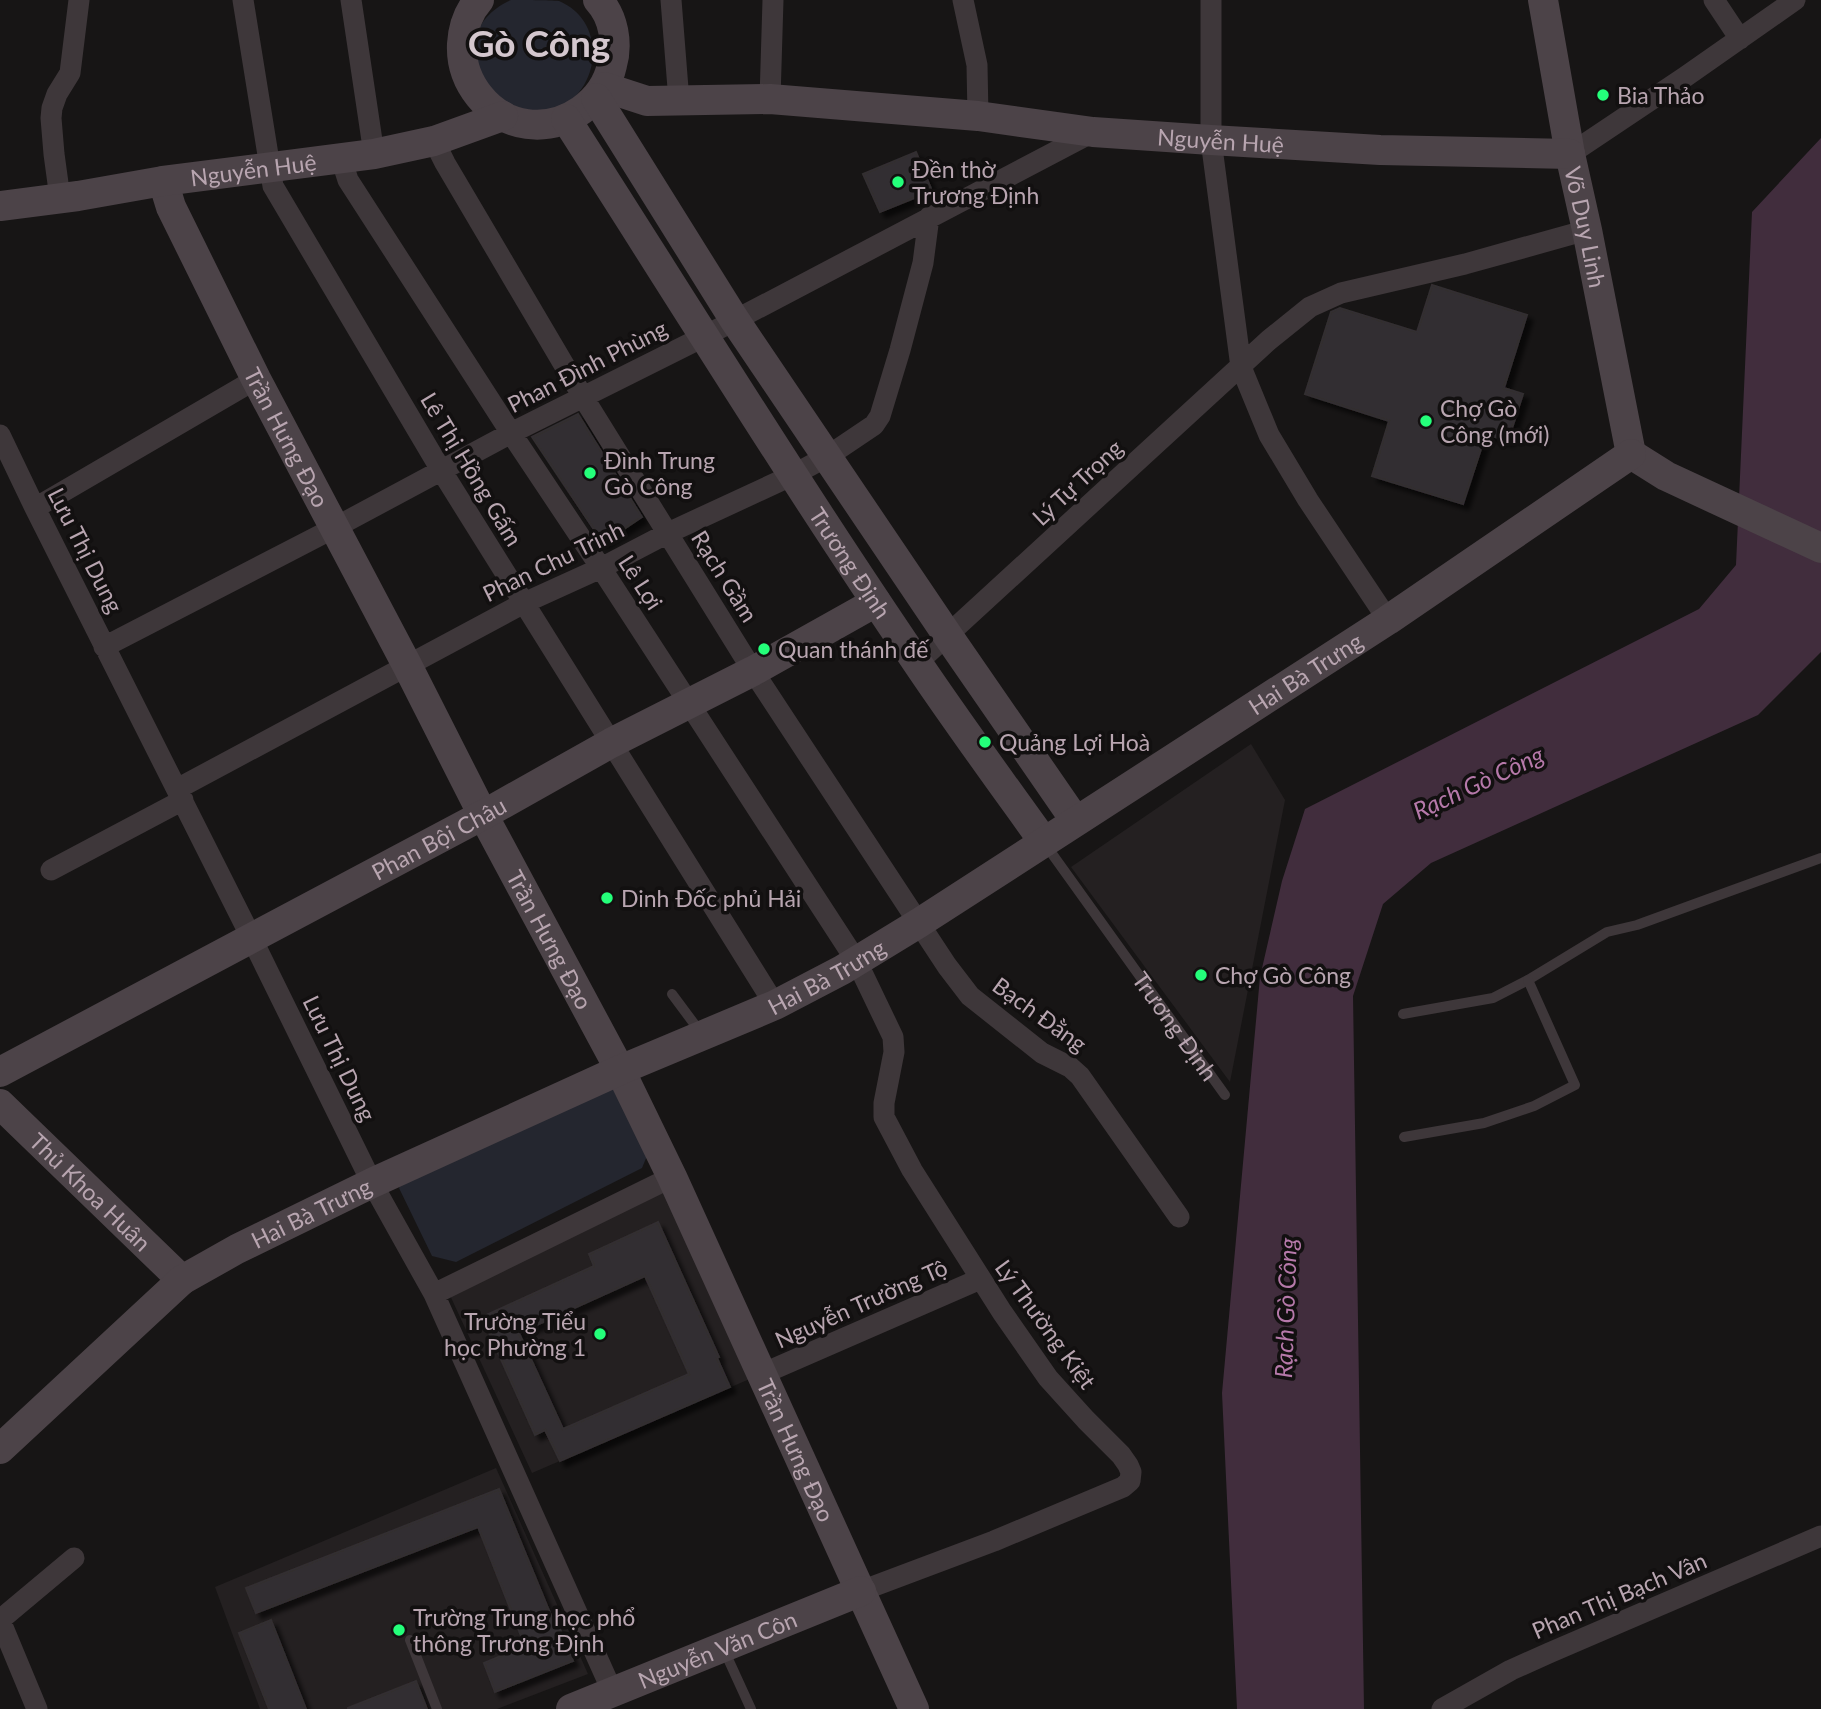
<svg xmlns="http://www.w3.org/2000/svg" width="1821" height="1709" font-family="Lato,sans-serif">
	<defs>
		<filter id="shadow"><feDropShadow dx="5.5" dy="5.5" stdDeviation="2" flood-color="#0009"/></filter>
	</defs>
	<rect width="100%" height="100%" fill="#171515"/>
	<path fill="#242021" d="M1251 744 1285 800 1230 1082 1071 867Z
		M661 1182 752 1378 532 1473 448 1291Z
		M496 1468 588 1674 497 1709H260L215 1587Z"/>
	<path fill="#24262f" d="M511 0C523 0 549 0 559 1 611 23 600 99 548 112 537 115 516 109 505 108L477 77C477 67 474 45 476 37 480 20 496 6 511 0Z
		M619 1085 649 1151 642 1168 456 1262 432 1256 399 1188 410 1164Z"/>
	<path fill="#412d3d" d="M1821 138V652L1758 715 1431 863 1383 904 1353 996 1364 1709H1237L1222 1393 1260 977 1282 881 1305 809 1699 609 1736 565 1752 212Z"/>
	<path fill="#332f30" stroke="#332e30" stroke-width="2" fill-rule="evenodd" filter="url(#shadow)" d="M916 152 932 191 880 212 863 174Z
		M1432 285 1527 315 1504 388 1523 394 1508 441 1486 434 1463 504 1372 476 1389 421 1305 394 1331 312 1340 308 1417 332Z
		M578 414 642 517 603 543 532 437Z
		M658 1222 719 1357 717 1358 730 1387 560 1461 545 1430 535 1435 482 1317 594 1266 589 1254ZM645 1276 689 1374 563 1429 519 1333Z
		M499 1489 557 1630 560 1629 573 1661 495 1692 484 1663 525 1646 478 1527 256 1613 246 1588Z
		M271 1620 306 1709H269L239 1633Z
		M416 1681 427 1709H348V1708Z"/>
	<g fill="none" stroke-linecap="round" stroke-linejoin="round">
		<g stroke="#3e373a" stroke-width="10">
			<path id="s1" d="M1045 844 1225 1095"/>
			<path d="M672 994 701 1033"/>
			<path d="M1403 1014 1493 998 1528 980 1607 932 1637 925 1821 858"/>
			<path d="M1404 1137 1484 1123 1534 1106 1575 1085 1528 980"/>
			<path d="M410 1640 437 1709"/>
			<path d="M724 1650 751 1709"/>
		</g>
		<path stroke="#3e373a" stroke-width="21" d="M243 0 273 186 441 470 775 1005
			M351 0 374 154
			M671 0 679 101
			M963 0 977 65 978 116
			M1211 0V140L1241 367 1269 435 1308 500 1388 620
			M1714 0 1740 39
			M770 99 773 0
			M434 141 445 163 583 397 753 671 947 966 970 996 1042 1053 1070 1067 1080 1076 1179 1217
			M1570 154 1685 77 1795 0
			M341 158 348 180 511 433 601 568 857 962 893 1037 894 1052 884 1103V1117L912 1170 1002 1312 1048 1378 1086 1420 1121 1455 1128 1465 1131 1472 1130 1481 1123 1487 994 1541 861 1591
			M60 198 54 154 51 118 52 108 57 94 70 73 79 0
			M0 435 35 508 251 937 372 1183 434 1294 613 1693
			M35 508 256 379
			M104 647 334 528 511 433 705 336 1093 132
			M917 663 1269 340 1310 307 1341 293 1465 264 1587 230
			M177 789 524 603 601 568 668 533 793 475 828 456 874 425 880 416 900 350 923 263 929 217
			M51 870 183 800
			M434 1294 672 1177
			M762 1374 980 1279
			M0 1620 74 1558
			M0 1620 37 1709
			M1442 1709 1511 1670 1549 1653 1821 1536"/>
		<g stroke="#4c4348" stroke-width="30">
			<path d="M479 0C468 12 463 28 462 44 460 82 489 119 527 124 566 129 604 102 612 65 618 44 614 17 598 0"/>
			<path id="s2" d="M1543 0 1570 154 1587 230 1631 454"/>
			<path id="s3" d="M604 87 647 101 770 99 978 116 1093 132 1211 140 1380 150 1570 154"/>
			<path d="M596 98 734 319 948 636 1075 820"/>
			<path id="s4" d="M566 119C682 300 795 483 916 661 957 722 1001 782 1044 842"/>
			<path id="s5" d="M163 181 171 207 256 379 407 665 483 815 620 1070 672 1177 914 1709"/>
			<path id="s6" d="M0 206 78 196 163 181 374 154 434 141 503 116"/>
			<path d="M1631 454 1666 476 1821 548"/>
			<path id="s7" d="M0 1072 483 815 611 743 753 671 876 602"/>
			<path id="s8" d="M0 1104 182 1280"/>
			<path id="s9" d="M0 1449 182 1280 237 1249 372 1183 620 1070 775 1005 842 970 919 923 1388 620 1631 454"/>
			<path id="s10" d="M571 1709 861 1591"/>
		</g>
	</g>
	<g fill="#24ff7a" stroke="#121010" stroke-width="2.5">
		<circle cx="1603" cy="95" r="7"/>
		<circle cx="898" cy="182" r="7"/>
		<circle cx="1426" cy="421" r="7"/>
		<circle cx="590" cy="473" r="7"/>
		<circle cx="764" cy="649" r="7"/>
		<circle cx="985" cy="742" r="7"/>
		<circle cx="607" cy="898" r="7"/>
		<circle cx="1201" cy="975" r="7"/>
		<circle cx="600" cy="1334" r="7"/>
		<circle cx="399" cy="1630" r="7"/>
	</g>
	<g text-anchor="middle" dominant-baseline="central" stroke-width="7" stroke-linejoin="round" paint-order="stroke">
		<g font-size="23" fill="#b8a5b0" stroke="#121010" text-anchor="start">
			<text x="1617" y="95">Bia Thảo</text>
			<text x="912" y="169">Đền thờ<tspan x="912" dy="26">Trương Định</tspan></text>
			<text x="1440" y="408">Chợ Gò<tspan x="1440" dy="26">Công (mới)</tspan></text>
			<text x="604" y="460">Đình Trung<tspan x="604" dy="26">Gò Công</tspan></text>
			<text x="778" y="649">Quan thánh đế</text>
			<text x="999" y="742">Quảng Lợi Hoà</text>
			<text x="621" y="898">Dinh Đốc phủ Hải</text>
			<text x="1215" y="975">Chợ Gò Công</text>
			<text x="586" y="1321" text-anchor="end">Trường Tiểu<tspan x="586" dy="26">học Phường 1</tspan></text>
			<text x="413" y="1617">Trường Trung học phổ<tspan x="413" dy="26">thông Trương Định</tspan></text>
		</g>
		<g font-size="23" fill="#b8a5b0" stroke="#121010">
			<text stroke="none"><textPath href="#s3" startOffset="621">Nguyễn Huệ</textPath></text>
			<text stroke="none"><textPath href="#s6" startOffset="256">Nguyễn Huệ</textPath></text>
			<text stroke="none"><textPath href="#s2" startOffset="231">Võ Duy Linh</textPath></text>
			<text transform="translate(587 366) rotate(-27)">Phan Đình Phùng</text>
			<text stroke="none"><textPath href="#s5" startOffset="285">Trần Hưng Đạo</textPath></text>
			<text transform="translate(472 469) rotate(59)">Lê Thị Hồng Gấm</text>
			<text transform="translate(1077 482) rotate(-43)">Lý Tự Trọng</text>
			<text transform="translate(86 550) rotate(63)">Lưu Thị Dung</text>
			<text transform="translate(553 561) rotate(-26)">Phan Chu Trinh</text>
			<text stroke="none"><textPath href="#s4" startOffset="527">Trương Định</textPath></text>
			<text transform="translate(725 576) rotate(58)">Rạch Gầm</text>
			<text transform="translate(641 582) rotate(57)">Lê Lợi</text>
			<text stroke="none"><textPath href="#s9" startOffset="1528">Hai Bà Trưng</textPath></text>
			<text stroke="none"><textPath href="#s7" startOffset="497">Phan Bội Châu</textPath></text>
			<text stroke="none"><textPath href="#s5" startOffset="852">Trần Hưng Đạo</textPath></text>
			<text stroke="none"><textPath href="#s9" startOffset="961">Hai Bà Trưng</textPath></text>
			<text transform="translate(1040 1014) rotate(36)">Bạch Đằng</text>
			<text stroke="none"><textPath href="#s1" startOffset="224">Trương Định</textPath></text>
			<text transform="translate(340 1058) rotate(64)">Lưu Thị Dung</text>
			<text stroke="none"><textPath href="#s8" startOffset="126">Thủ Khoa Huân</textPath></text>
			<text stroke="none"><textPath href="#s9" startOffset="394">Hai Bà Trưng</textPath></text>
			<text transform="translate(861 1303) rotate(-24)">Nguyễn Trường Tộ</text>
			<text transform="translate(1046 1324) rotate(54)">Lý Thường Kiệt</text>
			<text stroke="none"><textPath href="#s5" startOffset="1419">Trần Hưng Đạo</textPath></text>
			<text transform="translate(1619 1595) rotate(-23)">Phan Thị Bạch Vân</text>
			<text stroke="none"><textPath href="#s10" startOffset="158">Nguyễn Văn Côn</textPath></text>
		</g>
		<g font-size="24" font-style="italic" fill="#b679aa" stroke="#121010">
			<text transform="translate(1478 782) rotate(-25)">Rạch Gò Công</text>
			<text transform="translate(1285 1308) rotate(-88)">Rạch Gò Công</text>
		</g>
		<g font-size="37" font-weight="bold" fill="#d4c7ce" stroke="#121010">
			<text x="539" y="42">Gò Công</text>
		</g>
	</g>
</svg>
